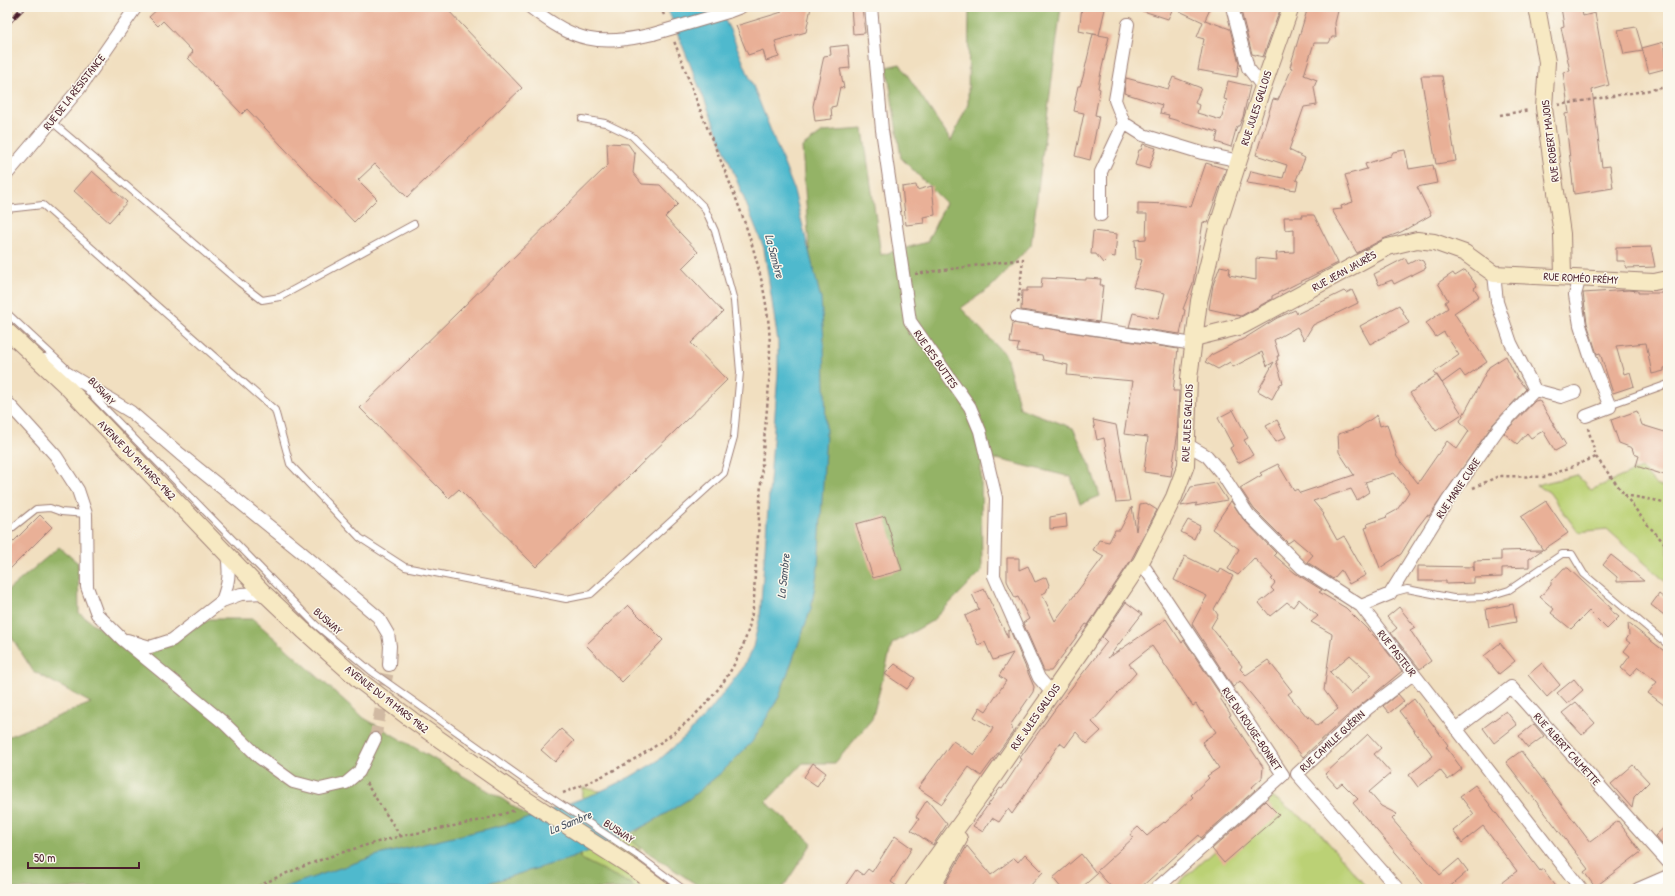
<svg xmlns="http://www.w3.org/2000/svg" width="1675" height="896" font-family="'Patrick Hand',sans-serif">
	<rect width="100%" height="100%" fill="#fbf7ec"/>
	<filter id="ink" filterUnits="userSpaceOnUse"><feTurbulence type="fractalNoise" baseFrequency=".025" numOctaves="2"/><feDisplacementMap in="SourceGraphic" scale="8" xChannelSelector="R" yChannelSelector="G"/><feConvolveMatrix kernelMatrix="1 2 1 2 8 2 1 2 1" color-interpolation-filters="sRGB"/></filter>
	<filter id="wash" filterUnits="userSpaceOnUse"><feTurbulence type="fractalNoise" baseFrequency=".012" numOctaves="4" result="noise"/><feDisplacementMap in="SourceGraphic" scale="16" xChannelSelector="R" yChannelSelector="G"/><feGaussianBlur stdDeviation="0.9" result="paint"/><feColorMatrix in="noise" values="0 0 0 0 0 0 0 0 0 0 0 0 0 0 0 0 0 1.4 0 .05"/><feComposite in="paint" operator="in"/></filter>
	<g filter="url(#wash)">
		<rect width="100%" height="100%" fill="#f1dfc0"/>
		<path fill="#bbd175" stroke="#827850" d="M1641 468 1656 485 1668 489V584L1607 529 1578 532 1549 492 1536 485 1577 475 1591 490Z
			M583 788 634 797 644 889H580Z
			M1273 797 1314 826 1368 889H1172Z"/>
		<path fill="#94b366" stroke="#6f6948" d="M969 7H1061L1031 245 991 287 961 308 1006 356 1020 408 1073 428 1090 465 1100 496 1080 504 1071 477 997 459 981 466 982 571 932 621 892 644 872 719 835 763H803L766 802 812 843 782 889H703L628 839 743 742 816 344 802 147 823 132 863 129 881 255 927 242 946 203 901 158 887 67 900 64 951 141 968 104Z
			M59 547 78 563 79 613 141 659 210 619H253L364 718 504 800 581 854V859L631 884 635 889H7V737L91 703 33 671 7 630V591Z"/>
		<path fill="#50b9cd" stroke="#4d6c7c" d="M666 7H718L730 30 756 93 793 187 821 299 824 340 826 433 818 568 811 609 779 697 752 742 722 772 689 799 657 819 625 836 572 858 468 889H279L378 855 520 821 597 793 630 777 659 760 687 735 711 709 742 669 753 647 760 616 778 373V342L764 248 671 17Z"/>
		<g id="blocks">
			<path fill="#e9b097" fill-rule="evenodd" d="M160 7H445L522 88 407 197 375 164 358 180 377 199 354 222 247 109 242 114 188 58 193 52 163 21 158 26 149 17Z
				M789 7H811L806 32 775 41 779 57 766 61 763 50 748 55 736 26 782 12 781 9Z
				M851 7H862L865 33 853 34Z
				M1082 7 1105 9 1099 35 1093 34 1109 37 1101 72 1098 88 1100 89 1095 115 1099 116 1090 160 1075 156 1084 113 1074 111 1076 101 1075 100 1078 86H1080L1083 77 1093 34 1079 31Z
				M1138 7H1211L1205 20 1230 29 1239 63 1237 77 1198 70 1204 39 1197 37 1203 22 1173 8 1168 19 1137 9Z
				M1240 7H1281L1263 57 1252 54Z
				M1308 7H1339L1335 23 1336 37H1332L1329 43H1314L1304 75 1317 80 1314 87 1317 105 1304 107 1289 150 1305 158 1296 180 1298 181 1296 190 1247 183 1251 171 1283 178 1287 165 1256 155 1273 99 1278 100 1292 68 1290 67Z
				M1561 7H1581L1583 16 1595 13 1605 69 1609 85 1592 90 1602 167 1610 166 1613 188 1574 194 1565 114 1569 113 1563 72 1570 71 1561 27 1564 26Z
				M1636 27 1643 51 1624 54 1618 30Z
				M1664 42 1668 68 1649 73 1642 48Z
				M848 45 850 68 840 69 844 88 840 87 836 106 831 107 832 119 815 121 813 106 824 56 831 55 830 47Z
				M1421 76H1442L1456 161 1436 164Z
				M1173 77 1201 88 1195 103 1199 105 1197 113 1221 120 1227 100 1224 99 1228 81 1250 86 1243 117 1239 126H1237L1231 147 1216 142 1218 132 1168 118 1169 115 1160 113 1162 105 1124 93 1126 78 1168 89Z
				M607 143 628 144 635 154 633 173 642 184 660 185 678 204 665 217 698 252 682 268 723 312 691 343 727 380 536 567 459 489 449 498 360 408 608 165Z
				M1143 144 1156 148 1149 169 1135 165 1139 150H1141Z
				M1405 150 1409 169 1433 165 1437 183 1417 187 1431 215 1401 232 1383 239 1357 253 1332 210 1342 209 1341 206 1353 202 1345 175 1367 169 1365 164 1391 156 1393 152Z
				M1206 163 1226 169 1207 223 1203 222 1193 283 1183 309 1185 310 1180 334 1129 327 1133 313 1158 319 1165 293 1133 287 1142 260 1136 259 1135 240 1146 239 1147 214H1138V203L1170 204 1191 207Z
				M92 171 127 202 109 222 74 191Z
				M916 185 917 190 932 186 935 215 923 217 924 223 906 225 902 187Z
				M1302 215H1314L1338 263 1272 296V299L1241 316 1209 309 1213 285 1220 266 1230 268 1229 275 1256 280V258L1277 260 1276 253 1294 252V229L1285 230 1284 217H1302Z
				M1093 231 1117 234 1115 257 1110 256 1103 263 1096 254H1091Z
				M1651 247 1655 267 1627 268 1624 261H1616V248Z
				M1405 258 1408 264 1418 259 1423 261 1426 268 1394 284 1392 280 1379 285 1374 274Z
				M1465 270 1477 286 1474 288 1479 296 1454 313 1487 362 1465 377 1460 370 1442 383 1434 372 1459 355 1444 332 1436 337 1426 323 1448 308 1445 302 1448 300 1438 283 1453 273 1455 276Z
				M1042 278 1086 280V278L1101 279 1100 285H1103L1099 322 1021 310 1022 291H1027V288H1041Z
				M1352 290 1358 303 1313 325 1304 340 1297 327 1274 340 1279 356H1277L1278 360 1276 361 1283 383 1280 384 1272 399 1258 391 1274 362 1267 366 1262 352 1233 367 1230 362 1218 369 1205 362 1211 355 1245 338 1277 318 1295 310 1297 314 1344 291 1346 293Z
				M1629 290 1638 291V293H1668V367L1664 368V371L1652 374 1646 343 1616 346 1624 374 1630 372 1634 386 1613 393 1600 353 1597 354 1587 323 1583 293Z
				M1399 305 1409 323 1370 344 1360 326Z
				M1013 323 1178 349 1173 391H1179L1177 438 1171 476 1144 472 1148 437 1124 434 1133 381 1067 375 1068 365 1043 360 1042 355 1017 351 1019 344 1010 343Z
				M1506 356 1517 378 1526 389 1493 424 1429 516 1427 515 1417 528 1401 554 1380 568 1365 528 1368 527 1367 524 1387 517 1386 516 1397 510 1409 492 1394 473 1365 482 1369 492 1357 500 1351 489 1313 501 1324 514 1323 515 1337 540 1344 536 1366 575 1349 584 1341 570 1333 579 1307 562 1313 555 1294 539 1288 543 1254 509 1240 488 1262 475 1260 473 1278 464 1294 491 1297 489 1300 493 1354 475 1339 452 1338 434 1358 428 1377 415 1380 426 1387 424 1397 457 1418 483 1447 441 1457 449 1469 431 1460 421 1489 367Z
				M1437 375 1462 414 1436 431 1410 393Z
				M1539 400 1566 445 1555 451 1543 431 1531 438 1527 433 1517 444 1504 433 1535 401Z
				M1233 410 1248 438 1244 440 1253 455 1238 463 1230 448 1233 446 1218 418Z
				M1637 411 1642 425 1668 433V476L1636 466 1639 456 1634 454 1632 448 1619 443 1611 420Z
				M1093 420 1116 425 1130 501 1116 502 1104 438 1097 440Z
				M1277 420 1286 437 1276 442 1266 426Z
				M1216 483 1227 500 1195 506 1197 503 1181 506 1191 487Z
				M1231 501 1243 519 1276 553 1274 555 1295 573 1322 590 1319 592 1346 608 1379 641 1402 671 1345 718 1303 757 1240 681 1233 687 1192 624 1207 596 1174 580 1185 556 1219 573 1221 569 1233 576 1214 609 1218 615 1211 627 1242 666 1240 669 1246 675 1268 660 1292 691 1288 694 1308 718 1309 716 1317 726 1338 709 1324 690 1332 634 1311 622 1318 616 1299 599 1293 607 1287 602 1270 616 1259 603 1274 591 1271 588 1275 583 1271 579 1273 578 1254 558 1238 575 1228 569 1239 549 1212 529ZM1350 655 1372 675 1351 694 1330 672Z
				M1546 501 1568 533 1543 550 1521 517Z
				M1146 503 1157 510 1131 560 1088 625 1086 624 1051 671H1044L1023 623 1029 619 1018 597 1015 598 1007 581V558H1019V570L1028 566 1035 582 1046 577 1049 585 1046 592 1042 594 1055 621 1104 556 1093 550 1099 540 1109 542 1115 530H1120L1132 507 1136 531 1140 504Z
				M1066 514 1067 527 1050 529V517Z
				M40 515 52 527 7 572V548Z
				M885 516 902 570 873 578 856 524Z
				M1188 520 1200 526 1194 539 1181 532Z
				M1542 550 1529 559V567L1502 568V577L1474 578V583L1446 584V581H1418V566L1474 567V571V561L1501 560V551Z
				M1611 555 1644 581 1617 582V577L1603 565Z
				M1564 568H1568L1612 609H1609L1619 617 1607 629 1589 611 1571 629 1551 613 1554 609 1540 597 1551 585V582Z
				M984 589 1008 638V631L1010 630 1034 687 1033 692 1011 724 1013 732 981 776 969 767 942 804 918 788 953 741 974 755 991 732 993 728 974 717 980 707 986 711 1006 681 999 676 1013 653 993 660 985 642 978 645 965 616 979 609 972 594Z
				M1659 594 1668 601V618L1651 605Z
				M1126 602 1142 614 1108 658 1166 619 1182 643 1184 640 1222 697 1220 698 1231 715 1229 716 1263 767 1262 778 1252 787 1255 790 1201 838 1199 835 1139 889H1113L1097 871 1133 838 1130 834 1138 827 1147 836 1164 822 1165 823 1193 797 1191 795 1209 778 1207 776 1219 768 1202 742 1216 732 1202 711 1201 712 1196 704 1193 706 1152 646 1129 664 1136 673 1092 722 1101 731 1087 744 1076 732 1065 747 1060 743 1012 814 1008 809 999 822 992 818 983 832 973 826 1000 788 1002 789 1022 759 1020 758 1055 709 1107 642 1102 637Z
				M1513 604 1516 622 1489 627 1486 609Z
				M628 605 663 640 622 682 586 645Z
				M1399 607 1415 627 1410 630 1431 661 1420 669 1391 633 1397 628 1387 617Z
				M1628 623 1668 654V708L1648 693 1657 682 1638 667 1630 676 1621 668 1630 656 1624 651 1630 643 1626 640 1629 635Z
				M1500 643 1515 661 1499 674 1484 656Z
				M1542 663 1560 685 1547 697 1528 675Z
				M895 664 915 678 907 689 885 674Z
				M1574 679 1583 690 1567 704 1557 693Z
				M1398 694 1404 701 1389 713 1383 706Z
				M1414 699 1448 745 1446 747 1462 769 1448 780 1440 770 1418 787 1409 775 1433 756 1399 711Z
				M1576 702 1595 723 1582 735 1562 713Z
				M1506 711 1517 725 1494 743 1483 728Z
				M1534 724 1544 736 1528 748 1519 736Z
				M561 729 574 741 555 762 541 750Z
				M1368 734 1381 748 1374 754 1391 773 1369 792 1381 806 1397 814 1392 819 1440 875 1459 859 1468 871 1447 889H1427L1353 803 1358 799 1342 783 1337 787 1325 774Z
				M1521 751 1590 842 1618 821 1641 852 1595 887 1584 872 1588 869 1506 762Z
				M813 763 826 773 817 786 804 777Z
				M1633 765 1649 782 1634 797 1632 808 1611 784Z
				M1475 785 1540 871 1543 869 1558 889H1493L1517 871 1483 826 1462 843 1453 831 1474 814 1460 796Z
				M927 800 947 824 933 845 911 830 919 819 916 817Z
				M1265 801 1279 815 1224 863 1212 849Z
				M1668 824V851L1655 836Z
				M895 836 912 848 891 882 901 889H843L856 870 863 875 868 869 872 872Z
				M967 846 991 875 1014 858 1018 862 1025 854 1043 872 1027 889H942Z
				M1081 854 1097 874 1080 889H1062L1053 878Z"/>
		</g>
	</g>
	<g filter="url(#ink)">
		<use href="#blocks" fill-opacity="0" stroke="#9e7f76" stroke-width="1"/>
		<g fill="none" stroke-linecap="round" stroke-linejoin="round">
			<path stroke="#d0b9a2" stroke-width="12" stroke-dasharray="12 6" stroke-linecap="butt" d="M375 739 389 665"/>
			<g stroke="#9e7f76" stroke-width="8">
				<path id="lane" d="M52 122 240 283 262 300 280 297 414 224
					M7 209 43 205 275 410 290 464 360 538 405 567 566 599 591 594 724 473 734 437 740 372 734 301 715 231 704 207 632 136 605 123 582 119
					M7 313 65 367
					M88 391 316 625 371 671 529 783
					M1609 405 1668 384
					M7 532 36 509 50 508 61 512 86 514
					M1392 593 1407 589 1453 598 1486 597 1509 590 1562 554H1572L1584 574 1668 645
					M640 857 683 889"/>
			</g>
			<g stroke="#9e7f76" stroke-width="14">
				<path id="street" d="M530 7C575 42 598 47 653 34
					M871 7 882 130 910 321 970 407 980 431 996 498 994 576 1039 678 1052 693
					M1232 7 1248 68 1263 87
					M728 12 741 7
					M1128 24 1115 100 1124 123 1143 135 1202 153 1240 161
					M7 174 79 89 136 7
					M1101 215V172L1124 123
					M1494 274 1497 302 1511 343 1535 390 1561 397 1575 392
					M1580 277 1575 295 1580 325 1591 359 1610 407 1586 416
					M1017 317 1194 344
					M45 360 131 412 180 454 300 551 378 617 388 634 390 646 389 665
					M7 402 56 456 78 490 86 514 87 587 97 614 122 639 224 723 260 758 293 782 320 789 346 783 359 772 375 739
					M1188 445 1207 456 1222 474 1248 514 1302 568 1361 606 1581 889
					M1141 562 1283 775
					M222 601C229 582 230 574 227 554
					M1361 606 1390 594 1448 500 1499 428 1535 390
					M127 640 150 647 172 640 222 601 241 594 264 593
					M1456 729 1511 687 1668 862
					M1297 774 1398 889
					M1297 774 1367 709 1413 674
					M1156 889 1283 775
					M1638 889 1668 876"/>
			</g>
			<g stroke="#9e7f76" stroke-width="18">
				<path id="secondary" d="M1537 7 1547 62 1544 108 1562 234 1563 276
					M7 331 66 386 264 593 303 630 360 681 412 720 519 795
					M1194 338 1242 326 1388 247 1417 240 1434 242 1465 253 1494 274 1654 282 1668 279
					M633 868 662 889
					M913 889 981 795 1097 628 1141 562 1174 497 1186 465 1189 378 1199 301 1217 228 1259 98 1291 7
					M931 889 959 839"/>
			</g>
			<path stroke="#9e7f76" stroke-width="2.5" stroke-dasharray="3 3" stroke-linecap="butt" d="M660 7 665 17
				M1558 105 1668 87
				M1500 115 1529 110
				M915 274 1023 259 1018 305
				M1588 428 1596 457 1646 523 1668 547
				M1473 488 1499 476 1546 477 1596 457
				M1624 495 1654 500 1668 505
				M366 783 401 837
				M563 793C644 761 736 707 752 613 755 601 754 587 755 574 758 544 759 514 761 483 763 431 773 380 769 328 763 262 738 202 713 142 699 108 687 74 674 41
				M253 889C297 866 354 847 402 836 440 828 479 823 515 810"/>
			<use href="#lane" stroke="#fff" stroke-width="6"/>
			<use href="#street" stroke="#fff" stroke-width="12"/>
			<use href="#secondary" stroke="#f7e9c3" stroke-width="16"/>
			<g stroke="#4a1f2b" stroke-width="4.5">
				<path id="rail" d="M7 12 12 7
					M7 24 24 7"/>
			</g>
			<use href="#rail" stroke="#fbf7ec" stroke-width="3" stroke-dasharray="9" stroke-linecap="butt"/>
			<g stroke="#9e7f76" stroke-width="8" stroke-linecap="butt">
				<path id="lane-bridge" d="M529 783 640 857"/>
			</g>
			<g stroke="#9e7f76" stroke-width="14" stroke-linecap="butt">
				<path id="street-bridge" d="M653 34 728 12"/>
			</g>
			<g stroke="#9e7f76" stroke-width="18" stroke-linecap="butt">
				<path id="secondary-bridge" d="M519 795 633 868"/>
			</g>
			<use href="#lane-bridge" stroke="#fff" stroke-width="6"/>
			<use href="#street-bridge" stroke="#fff" stroke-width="12"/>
			<use href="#secondary-bridge" stroke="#f7e9c3" stroke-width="16"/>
		</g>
	</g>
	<g text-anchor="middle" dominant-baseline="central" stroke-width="3" stroke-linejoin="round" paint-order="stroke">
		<g font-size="11" fill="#4a1f2b" stroke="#fbf7ec">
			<text transform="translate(74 92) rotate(-52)">RUE DE LA RÉSISTANCE</text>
			<text transform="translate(1256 108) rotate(-72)">RUE JULES GALLOIS</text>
			<text transform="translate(1550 141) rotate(-97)">RUE ROBERT MAJOIS</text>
			<text transform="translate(1344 271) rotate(-29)">RUE JEAN JAURÈS</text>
			<text transform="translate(1581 278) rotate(3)">RUE ROMÉO FRÉMY</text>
			<text transform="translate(936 359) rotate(55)">RUE DES BUTTES</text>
			<text transform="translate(102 391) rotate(47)">BUSWAY</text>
			<text transform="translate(1187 423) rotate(-87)">RUE JULES GALLOIS</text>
			<text transform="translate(137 460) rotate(46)">AVENUE DU 19-MARS-1962</text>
			<text transform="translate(1458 488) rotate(-56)">RUE MARIE CURIE</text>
			<text transform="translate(328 621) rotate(42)">BUSWAY</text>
			<text transform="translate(1397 653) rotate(52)">RUE PASTEUR</text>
			<text transform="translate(387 699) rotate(38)">AVENUE DU 19 MARS 1962</text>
			<text transform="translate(1035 717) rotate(-55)">RUE JULES GALLOIS</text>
			<text transform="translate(1252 729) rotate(56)">RUE DU ROUGE-BONNET</text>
			<text transform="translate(1332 741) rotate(-43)">RUE CAMILLE GUÉRIN</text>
			<text transform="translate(1567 749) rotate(48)">RUE ALBERT CALMETTE</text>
			<text transform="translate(619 831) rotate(34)">BUSWAY</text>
		</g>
		<g font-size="12" font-style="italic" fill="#4c5564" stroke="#fbf7ec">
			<text transform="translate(775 256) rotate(75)">La Sambre</text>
			<text transform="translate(783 576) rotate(-84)">La Sambre</text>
			<text transform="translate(570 822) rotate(-22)">La Sambre</text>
		</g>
	</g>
	<rect width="1675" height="896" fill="none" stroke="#fbf7ec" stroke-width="24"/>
	<path d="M28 862v6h111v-6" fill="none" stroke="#4a1f2b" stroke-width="2"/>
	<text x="34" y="862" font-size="12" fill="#4a1f2b" stroke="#fbf7ec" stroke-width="3" paint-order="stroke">50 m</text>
</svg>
